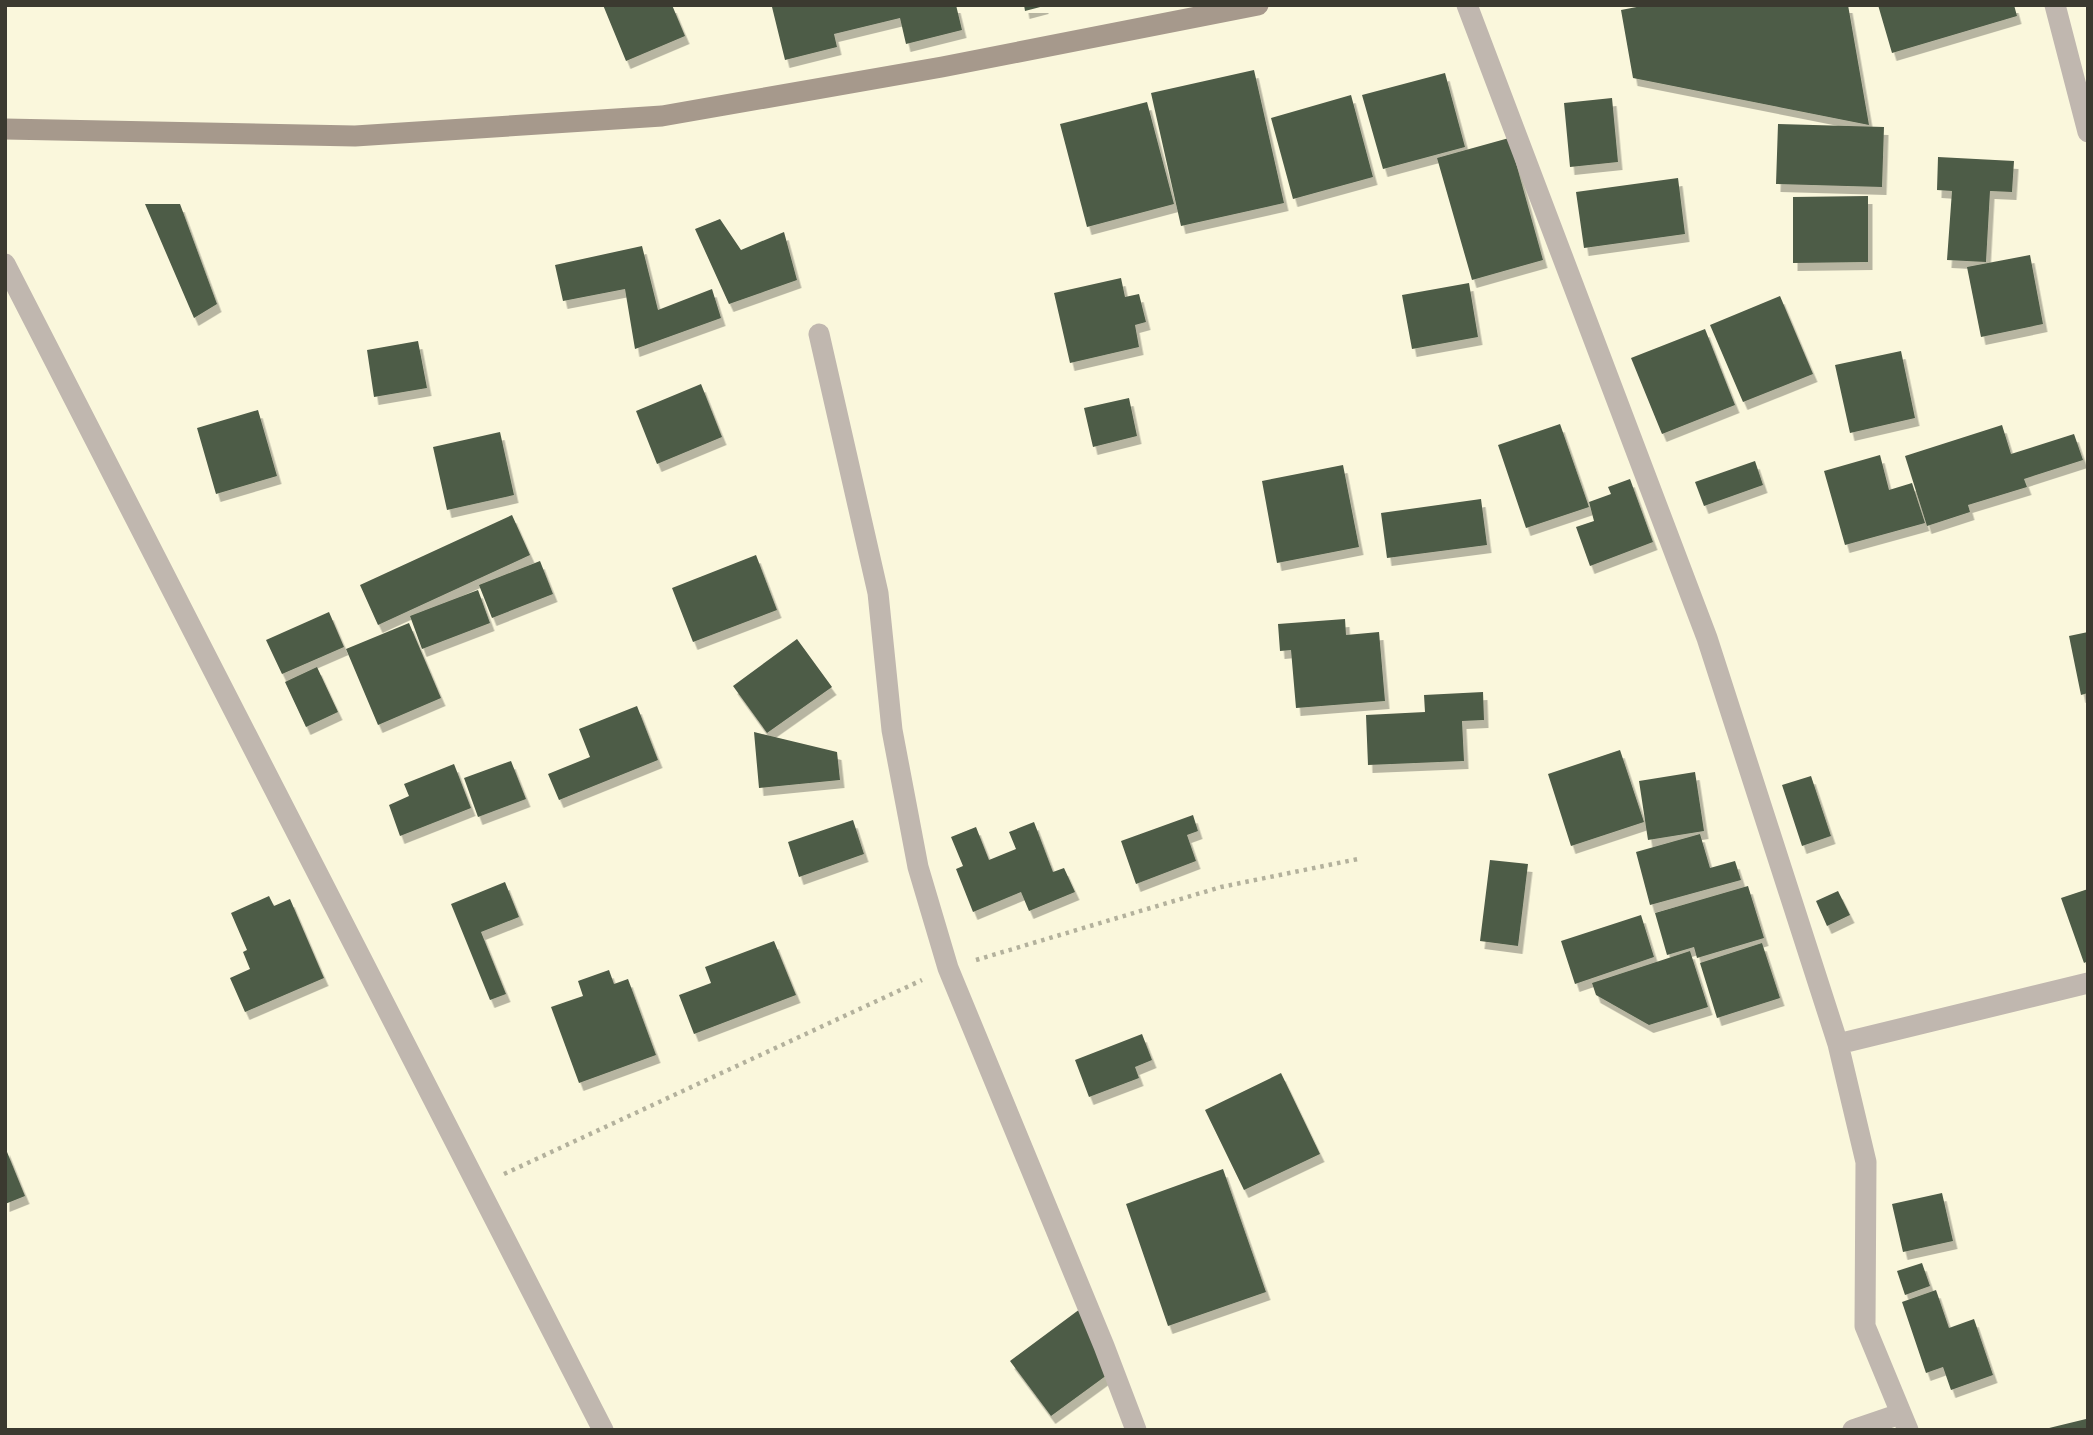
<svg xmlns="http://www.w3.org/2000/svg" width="2093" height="1435" font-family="Karla,sans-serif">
	<defs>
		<filter id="shadow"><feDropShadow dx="4.5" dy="8" stdDeviation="0" flood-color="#0004"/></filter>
	</defs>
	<rect width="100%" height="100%" fill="#faf7dc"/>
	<path fill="#4e5b47" filter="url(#shadow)" d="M603 5H672L685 36 626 61Z
		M778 5H956L962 30 906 44 900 18 834 34 837 47 785 60 772 7Z
		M1024 5H1044V6L1025 11Z
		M1647 5H1848L1869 125 1633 78 1621 10Z
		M1878 5H2014L2017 16 1892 53Z
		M1254 70 1284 203 1181 226 1151 93Z
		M1445 73 1465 147 1383 169 1362 95Z
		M1351 95 1373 177 1293 199 1271 118Z
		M1612 98 1618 162 1570 167 1564 103Z
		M1147 102 1174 204 1087 227 1060 124Z
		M1778 124 1884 127 1882 187 1776 184Z
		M1509 138 1543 260 1472 280 1437 158Z
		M1938 157 2014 161 2012 192 1990 191 1986 262 1947 260 1952 191 1937 190Z
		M1678 178 1685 234 1584 248 1576 192Z
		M1868 196V262L1793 263V197Z
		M145 204H180L217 304 194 318Z
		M720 219 741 250 784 232 797 280 729 304 695 229Z
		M642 246 658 310 712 289 721 318 635 349 625 289 563 301 555 265Z
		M2030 255 2043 324 1981 337 1967 267Z
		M1121 278 1125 297 1139 294 1146 322 1135 325 1139 347 1070 363 1054 293Z
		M1469 283 1478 337 1412 349 1402 295Z
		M1780 296 1813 374 1743 402 1710 325Z
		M1705 329 1735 405 1662 434 1631 358Z
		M418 341 427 388 374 397 367 350Z
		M1901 351 1915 418 1850 433 1835 365Z
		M701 384 722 437 657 464 636 411Z
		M1129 398 1137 436 1093 447 1084 408Z
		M258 410 277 476 216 494 197 428Z
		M1560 424 1589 507 1526 528 1498 445Z
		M2002 425 2011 454 2074 434 2083 460 2024 479 2027 487 1968 505 1970 512 1927 526 1905 456Z
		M500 432 514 495 447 510 433 447Z
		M1880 455 1889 490 1912 483 1925 523 1845 545 1824 471Z
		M1755 461 1763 485 1704 506 1695 482Z
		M1343 465 1359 547 1277 563 1262 481Z
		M1630 479 1653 542 1590 566 1576 527 1594 521 1589 502 1611 494 1608 487Z
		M1481 499 1487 545 1387 558 1381 513Z
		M512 515 530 555 378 625 360 585Z
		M756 555 777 610 693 642 672 588Z
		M540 561 553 594 492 618 479 585Z
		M478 590 490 623 422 649 410 616Z
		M329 612 344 647 282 674 266 640Z
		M1345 619 1346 635 1379 632 1385 701 1296 708 1291 650 1280 651 1278 624Z
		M409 623 441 698 378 725 346 649Z
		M2088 632V693L2081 695 2069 636Z
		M797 639 832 687 767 733 733 686Z
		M317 667 338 712 306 727 285 682Z
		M1483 692 1484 720 1462 721 1464 761 1368 765 1366 715 1425 712 1424 695Z
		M637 706 658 760 559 800 548 774 590 757 579 729Z
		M754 732 837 752 840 780 759 788Z
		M1620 750 1644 822 1571 846 1548 774Z
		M511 761 526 799 478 817 464 778Z
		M454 764 471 808 400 836 389 805 409 796 404 784Z
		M1695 772 1704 831 1648 840 1639 781Z
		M1811 776 1831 836 1802 846 1782 785Z
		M1193 815 1198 831 1187 835 1196 861 1136 884 1121 841Z
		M853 820 864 854 799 877 788 842Z
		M1034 822 1053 872 1064 868 1075 892 1029 911 1021 892 973 912 956 869 963 866 951 837 976 827 989 860 1016 849 1009 832Z
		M1700 834 1710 868 1735 861 1741 880 1650 905 1636 852Z
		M1490 860 1528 864 1518 946 1480 941Z
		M505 882 519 917 481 932 506 994 490 1000 451 904Z
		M1748 886 1764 938 1697 958 1694 947 1667 955 1655 913Z
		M2088 889V961L2084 963 2061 898Z
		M1838 891 1850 915 1827 926 1816 901Z
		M269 896 274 906 290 899 324 978 245 1012 230 978 250 969 243 952 247 950 231 913Z
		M1641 915 1654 957 1575 984 1561 941Z
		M774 941 796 995 694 1034 679 995 711 983 705 967Z
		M1762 943 1780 998 1717 1018 1700 963Z
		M1690 951 1708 1007 1649 1025 1596 995 1592 983Z
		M609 970 614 984 628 979 656 1055 579 1083 551 1007 583 996 578 981Z
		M1142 1034 1152 1060 1135 1067 1139 1078 1089 1097 1075 1060Z
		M1281 1073 1320 1154 1244 1190 1205 1110Z
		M5 1147 25 1196 5 1204Z
		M1223 1169 1266 1292 1168 1326 1126 1204Z
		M1942 1193 1953 1241 1903 1252 1892 1204Z
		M1922 1263 1930 1286 1905 1295 1897 1271Z
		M1936 1290 1949 1328 1974 1319 1993 1375 1951 1390 1943 1367 1926 1373 1902 1302Z
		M1080 1309 1107 1375 1051 1416 1010 1361Z
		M2086 1419 2088 1430H2045V1429Z"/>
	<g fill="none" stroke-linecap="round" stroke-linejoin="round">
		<path stroke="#b3b19c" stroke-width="4.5" stroke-dasharray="3.5 5" stroke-linecap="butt" d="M976 960 1221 887 1358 859
			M504 1174 922 980"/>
		<path stroke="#c0b7af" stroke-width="21" d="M1467 5 1707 638 1838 1044 1866 1162 1865 1326 1908 1430
			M2055 5 2088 132
			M5 264 603 1430
			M819 334 878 593 892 730 918 867 948 968 1104 1346 1136 1430
			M1838 1044 2088 983
			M1853 1430 1900 1414"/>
		<path stroke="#a6998c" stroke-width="21" d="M5 129 355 136 662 116 942 67 1258 5"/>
	</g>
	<rect width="2093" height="1435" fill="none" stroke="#3b3a30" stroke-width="14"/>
</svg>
